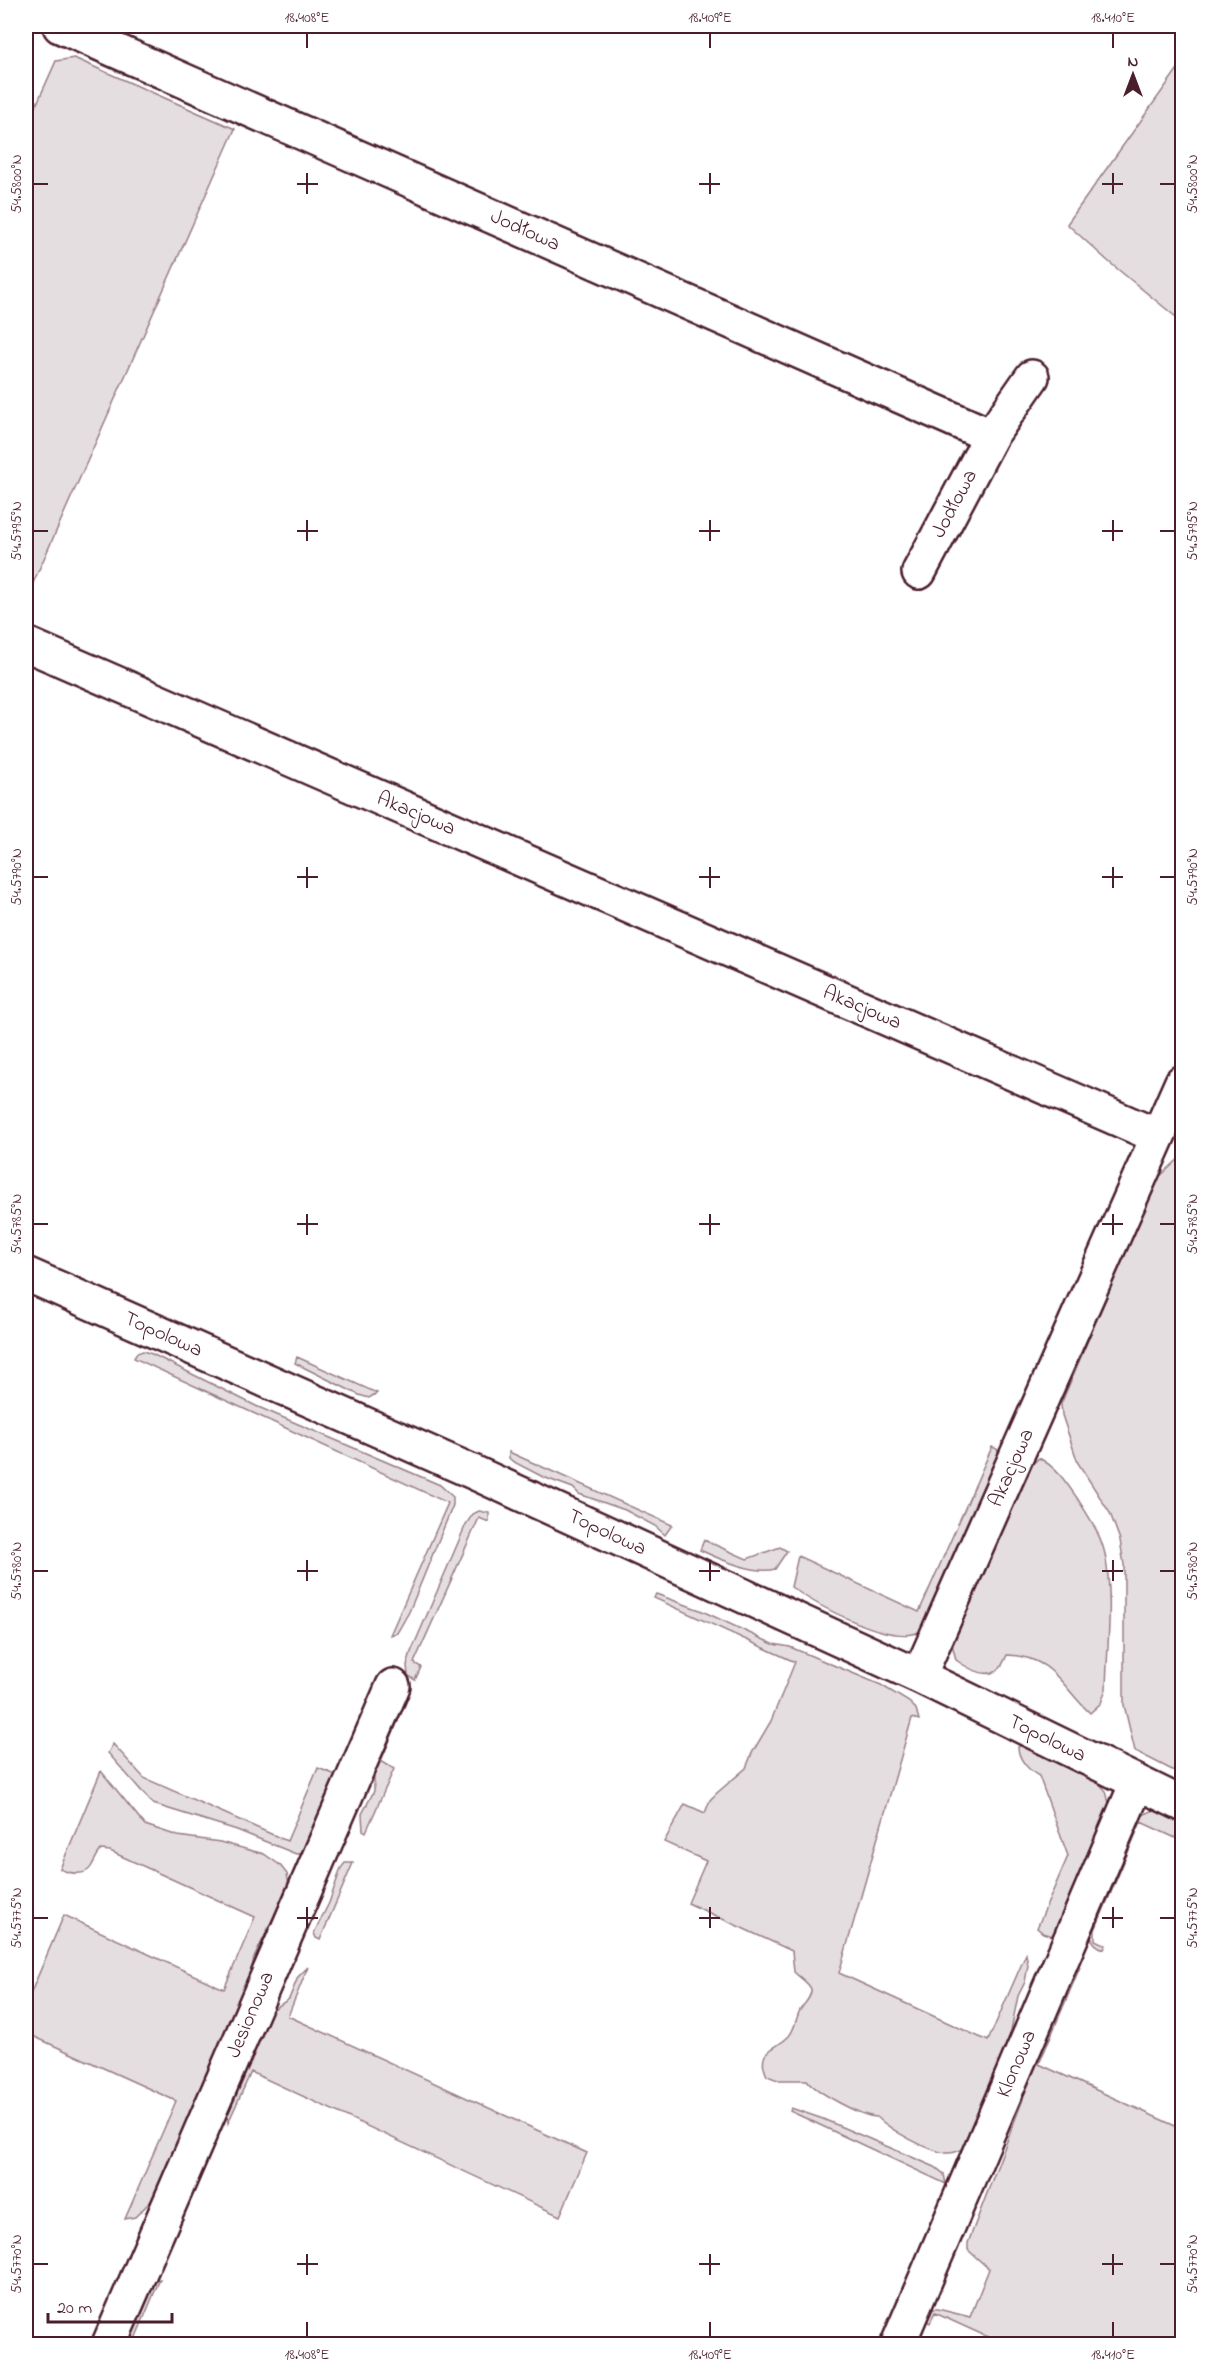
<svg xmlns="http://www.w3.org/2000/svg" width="1208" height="2370" font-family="'Indie Flower',sans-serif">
	<rect width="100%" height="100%" fill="#fff"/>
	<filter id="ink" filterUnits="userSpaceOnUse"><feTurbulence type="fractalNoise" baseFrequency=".0167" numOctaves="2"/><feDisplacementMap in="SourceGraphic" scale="12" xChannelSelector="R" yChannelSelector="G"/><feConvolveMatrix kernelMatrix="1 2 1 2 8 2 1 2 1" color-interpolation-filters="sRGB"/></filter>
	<g filter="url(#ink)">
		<path fill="#e5dee0" stroke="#987e86" stroke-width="1.5" d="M74 58 235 129 26 599V128L56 61Z
			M1182 63V322L1109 262 1067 224Z
			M1182 1156V1775L1135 1751 1124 1705V1565L1120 1540 1110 1513 1078 1463 1062 1415 1061 1404 1151 1191 1158 1178Z
			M143 1351 152 1354 256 1406 440 1485 453 1497V1505L409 1612 397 1633 390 1635 448 1503 134 1358 137 1353Z
			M297 1357 377 1393 369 1398 359 1395 295 1363Z
			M992 1447 997 1449 1000 1456 933 1620C929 1624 924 1630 919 1632 889 1645 816 1605 791 1587L798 1556 919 1612Z
			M509 1452 672 1525 665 1535 655 1526 625 1510 579 1494 573 1488 543 1477 512 1461 509 1458Z
			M1039 1458C1056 1467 1066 1482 1077 1498 1089 1517 1103 1537 1106 1560 1113 1602 1107 1647 1106 1689L1101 1703 1090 1713C1060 1685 1054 1657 1007 1655 1005 1659 1003 1664 1000 1668 988 1681 966 1667 956 1660L950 1636 1025 1471Z
			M479 1511 489 1513V1522L479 1518 414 1663 421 1667 415 1680 408 1675 407 1665 411 1652 466 1524 473 1514Z
			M704 1540 747 1559 780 1547 787 1551 775 1569C755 1575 719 1559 700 1550Z
			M656 1594 700 1610 773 1644 790 1647 881 1685 909 1702 916 1709 919 1720 912 1718 839 1973 988 2041 1026 1954 1028 1965 1025 1982 1018 1996 1004 2065 968 2144C962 2149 956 2154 946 2153 926 2150 892 2131 877 2117 862 2117 816 2092 807 2080H778L767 2076C755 2049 775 2051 789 2036 795 2029 796 2018 800 2010 804 2004 812 1997 811 1989 809 1983 799 1977 794 1972L792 1951 688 1903 706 1861 664 1842 685 1804 705 1813 710 1800 718 1792 746 1768 752 1753 771 1721 795 1662 654 1598Z
			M407 1700 381 1761 394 1769 366 1832 363 1830 362 1814 374 1791V1755L401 1705Z
			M113 1744 144 1778 287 1841 318 1768 341 1777 307 1853 296 1854 237 1830 153 1804 108 1753Z
			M1023 1744 1092 1775 1106 1791 1110 1807 1062 1931 1053 1936 1043 1933 1037 1928 1068 1856 1039 1776C1029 1771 1018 1759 1018 1747Z
			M101 1771 145 1825 178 1836 220 1842 264 1854 280 1865 287 1874 289 1885 254 1958 248 1985 240 2004 225 2033 151 2201 135 2217 125 2219 176 2101 26 2033V2004L64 1915 224 1989 255 1917 110 1851 101 1850C96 1856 95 1860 91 1867 85 1877 68 1873 60 1869Z
			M1156 1809 1182 1816V1841L1141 1822 1095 1930V1940L1106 1945 1104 1949C1098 1947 1093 1944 1091 1937 1089 1928 1131 1838 1137 1820L1145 1814Z
			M345 1863H353L320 1940 316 1938 314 1933 329 1903 341 1868Z
			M308 1967 288 2016 587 2153 560 2216 251 2072 228 2123 227 2112 269 2012 289 1999 298 1977Z
			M1080 1967 1039 2064 1182 2129V2344H1003L935 2313 930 2323 924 2319 929 2309H938L970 2317 989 2269 968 2250V2243L1023 2099V2090L1067 1988Z
			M791 2108 823 2119 935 2167 944 2174 946 2184 790 2111Z
			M160 2279 133 2344H127L148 2290 156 2280Z"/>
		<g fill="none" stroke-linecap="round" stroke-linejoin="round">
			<g stroke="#4a1f2b" stroke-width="38">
				<path id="minor" d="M60 26 991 436
					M919 572 991 436 1032 377
					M26 644 1157 1136
					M26 1274 473 1472 919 1676 1182 1804
					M919 1676 1182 1082
					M109 2344 393 1686
					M898 2344 1137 1783"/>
			</g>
			<use href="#minor" stroke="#fff" stroke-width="33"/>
		</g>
	</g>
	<path fill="none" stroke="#4a1f2b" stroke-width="2" d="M307 33V48M710 33V48M1113 33V48M307 173V194M710 173V194M1113 173V194M33 184H48M297 184H318M699 184H720M1102 184H1123M1160 184H1175M307 520V541M710 520V541M1113 520V541M33 531H48M297 531H318M699 531H720M1102 531H1123M1160 531H1175M307 867V888M710 867V888M1113 867V888M33 877H48M297 877H318M699 877H720M1102 877H1123M1160 877H1175M307 1214V1235M710 1214V1235M1113 1214V1235M33 1224H48M297 1224H318M699 1224H720M1102 1224H1123M1160 1224H1175M307 1560V1581M710 1560V1581M1113 1560V1581M33 1571H48M297 1571H318M699 1571H720M1102 1571H1123M1160 1571H1175M307 1907V1928M710 1907V1928M1113 1907V1928M33 1918H48M297 1918H318M699 1918H720M1102 1918H1123M1160 1918H1175M307 2254V2275M710 2254V2275M1113 2254V2275M33 2264H48M297 2264H318M699 2264H720M1102 2264H1123M1160 2264H1175M307 2322V2337M710 2322V2337M1113 2322V2337"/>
	<g text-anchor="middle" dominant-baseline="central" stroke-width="4.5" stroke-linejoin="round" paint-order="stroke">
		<g font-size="21" fill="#4a1f2b" stroke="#fff">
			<text transform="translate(525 231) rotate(24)">Jodłowa</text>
			<text transform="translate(955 504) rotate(-62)">Jodłowa</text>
			<text transform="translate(416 814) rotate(23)">Akacjowa</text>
			<text transform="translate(862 1008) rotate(23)">Akacjowa</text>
			<text transform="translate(163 1335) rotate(24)">Topolowa</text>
			<text transform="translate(1012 1468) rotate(-66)">Akacjowa</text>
			<text transform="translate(607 1533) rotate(25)">Topolowa</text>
			<text transform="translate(1047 1739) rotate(26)">Topolowa</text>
			<text transform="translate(251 2015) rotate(-67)">Jesionowa</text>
			<text transform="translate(1017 2064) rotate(-67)">Klonowa</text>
		</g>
	</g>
	<rect width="1208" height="2370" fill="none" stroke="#fff" stroke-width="66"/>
	<g transform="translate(1133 75)" stroke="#ffffff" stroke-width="4.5" paint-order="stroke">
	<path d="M0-4.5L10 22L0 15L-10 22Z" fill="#4a1f2b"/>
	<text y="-9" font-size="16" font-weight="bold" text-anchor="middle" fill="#4a1f2b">N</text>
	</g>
	<path d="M48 2313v9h124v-9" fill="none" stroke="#4a1f2b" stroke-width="3"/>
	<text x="57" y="2313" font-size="18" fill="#4a1f2b" stroke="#ffffff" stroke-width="4.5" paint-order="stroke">20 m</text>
	<rect x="33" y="33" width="1142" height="2304" fill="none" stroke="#4a1f2b" stroke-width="2"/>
	<g font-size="15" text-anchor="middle" fill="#4a1f2b">
		<text x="307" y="22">18.408°E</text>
		<text x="710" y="22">18.409°E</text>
		<text x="1113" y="22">18.410°E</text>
		<text transform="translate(16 184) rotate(-90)" y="5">54.5800°N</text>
		<text transform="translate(1192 184) rotate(-90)" y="5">54.5800°N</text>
		<text transform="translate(16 531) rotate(-90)" y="5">54.5795°N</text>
		<text transform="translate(1192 531) rotate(-90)" y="5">54.5795°N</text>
		<text transform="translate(16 877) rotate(-90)" y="5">54.5790°N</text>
		<text transform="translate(1192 877) rotate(-90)" y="5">54.5790°N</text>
		<text transform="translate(16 1224) rotate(-90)" y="5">54.5785°N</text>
		<text transform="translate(1192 1224) rotate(-90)" y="5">54.5785°N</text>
		<text transform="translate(16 1571) rotate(-90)" y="5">54.5780°N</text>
		<text transform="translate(1192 1571) rotate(-90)" y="5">54.5780°N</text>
		<text transform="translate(16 1918) rotate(-90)" y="5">54.5775°N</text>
		<text transform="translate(1192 1918) rotate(-90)" y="5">54.5775°N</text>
		<text transform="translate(16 2264) rotate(-90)" y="5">54.5770°N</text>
		<text transform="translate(1192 2264) rotate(-90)" y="5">54.5770°N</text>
		<text x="307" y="2359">18.408°E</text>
		<text x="710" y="2359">18.409°E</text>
		<text x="1113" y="2359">18.410°E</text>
	</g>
</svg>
